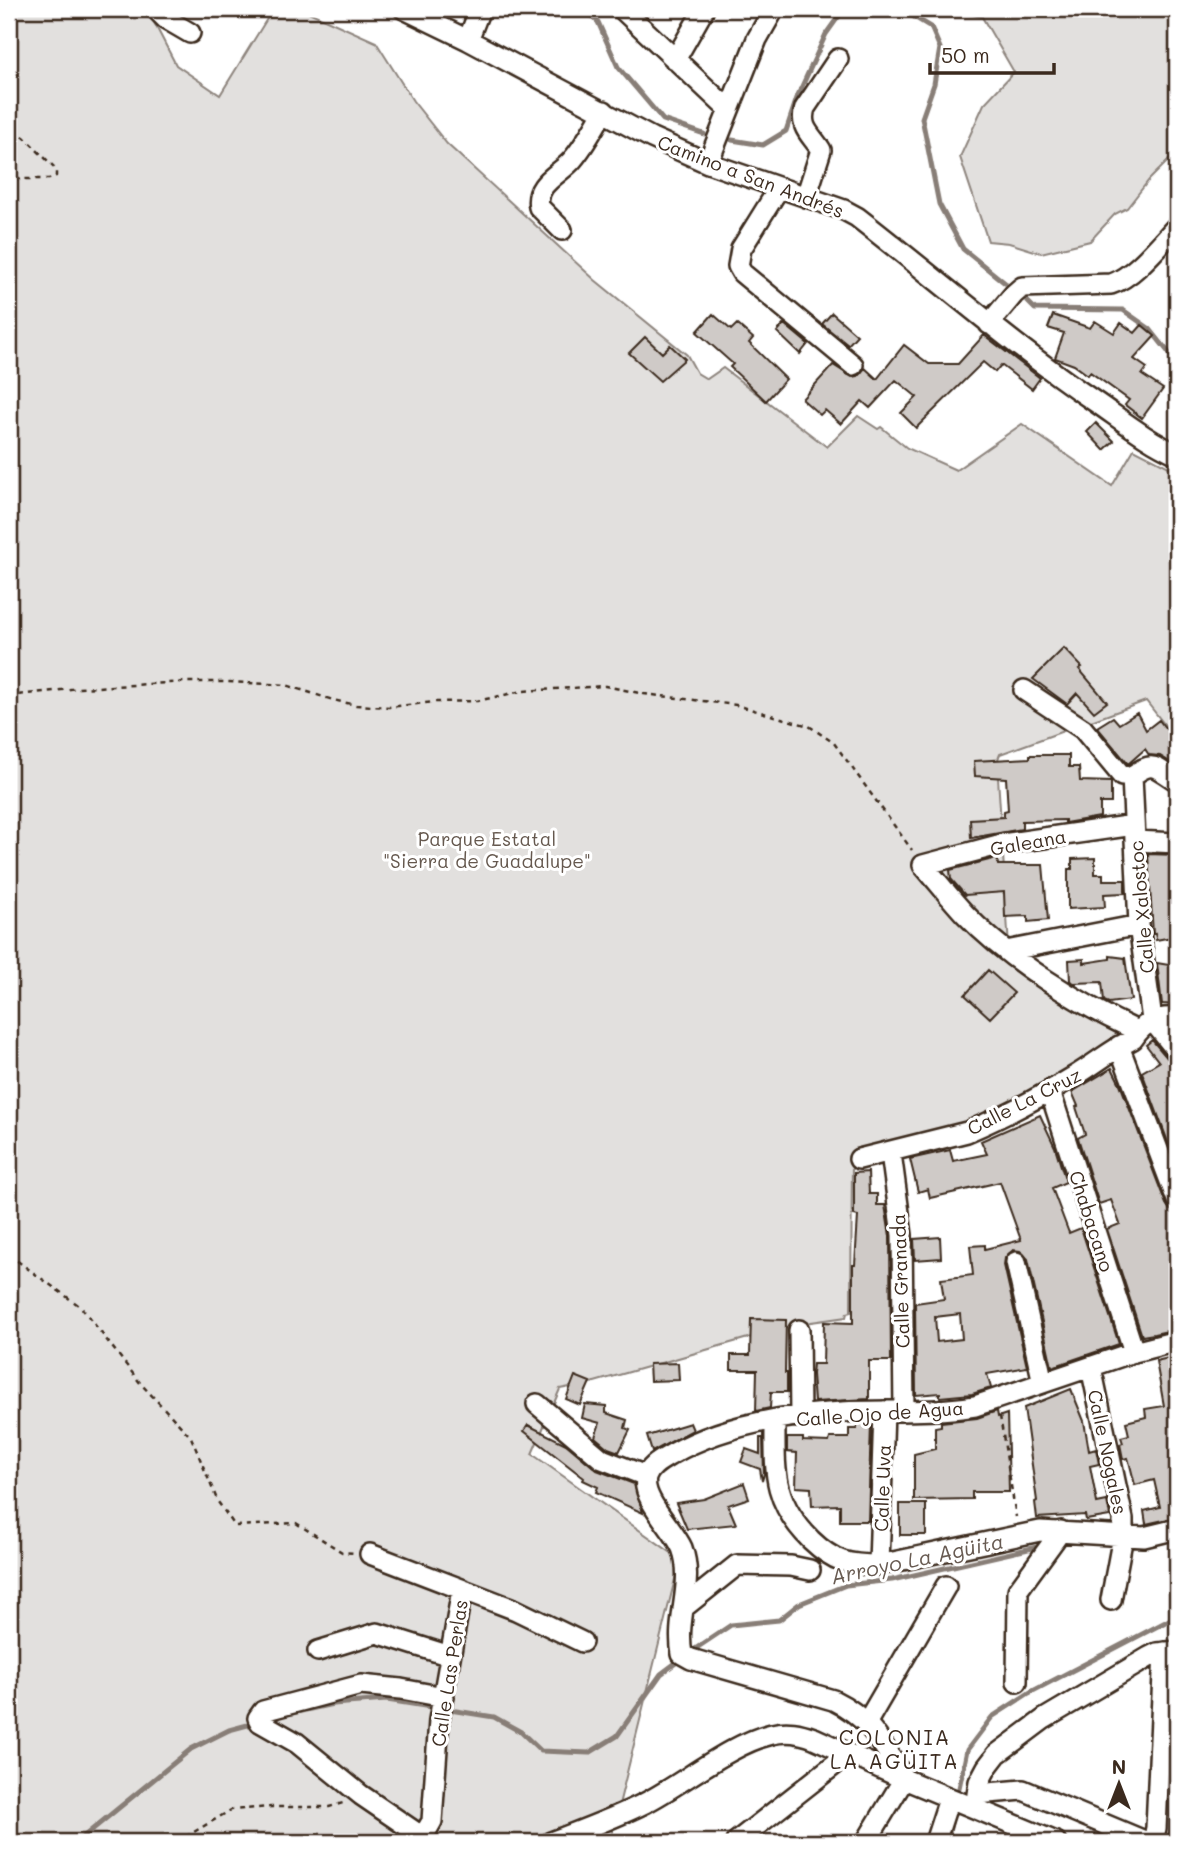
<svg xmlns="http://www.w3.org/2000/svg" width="1186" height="1851" font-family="Mali,sans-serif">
	<rect width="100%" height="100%" fill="#fff"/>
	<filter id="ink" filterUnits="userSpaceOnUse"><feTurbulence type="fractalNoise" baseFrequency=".0143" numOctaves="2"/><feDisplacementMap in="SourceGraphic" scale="14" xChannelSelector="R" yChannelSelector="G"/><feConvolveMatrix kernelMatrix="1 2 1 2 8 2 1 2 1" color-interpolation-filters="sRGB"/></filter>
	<g filter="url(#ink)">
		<path fill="#e2e0de" stroke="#8e857e" stroke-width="2" d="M9 9H147L176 65 220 95 273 9H302L376 42 413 101 447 144 595 280 687 355 697 373 707 379 723 368 827 447 858 416 878 429 881 427 907 448 956 470 1022 424 1112 486 1134 449 1177 471V721L1168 729 1146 701 1000 754 997 762 1010 963 1125 1031 1075 1072 976 1125 852 1159 851 1312 847 1313 846 1317 797 1324 591 1383 560 1389 532 1454 680 1559 611 1837 617 1842H9Z
			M945 9H1177V152L1149 180 1127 208 1115 214 1090 241 1041 253 1009 243 988 241 960 157 984 104 1014 72 982 17Z"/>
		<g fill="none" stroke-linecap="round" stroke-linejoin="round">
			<path stroke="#887e77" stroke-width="5" d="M585 9 598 22 618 67 663 120 704 134
				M901 9 931 27 940 48 934 84 922 118 939 204 963 249 1005 283
				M732 140 763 145 786 131 798 95 826 34 841 13 854 9
				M1027 301 1035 309 1123 310 1150 329 1177 363
				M689 1653 731 1625 779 1620 799 1604 846 1585 892 1580 1037 1547
				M292 1713 333 1704 387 1700 494 1717 521 1732 541 1751 589 1753 617 1736 661 1674 681 1659
				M959 1788 967 1750 992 1717 1029 1693 1177 1616
				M77 1842 191 1749 229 1730 255 1723
				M947 1842 952 1818"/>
		</g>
		<path fill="#cfcac7" stroke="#3b2a1e" stroke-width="2" fill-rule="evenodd" d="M832 313 857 335 848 345 822 324Z
			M713 314 731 330 737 324 753 338 749 343 786 379 766 401 730 367 733 364 697 332Z
			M1053 315 1090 328 1095 321 1114 333 1121 323 1135 333 1142 325 1155 336 1134 359 1147 368 1142 375 1163 389 1142 418 1125 405 1129 400 1090 372 1088 375 1074 365 1055 358 1064 333 1048 328Z
			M784 324 808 344 800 354 777 332Z
			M984 335 1040 378 1032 389 1001 365 995 372 983 362 916 428 901 413 917 397 896 380 870 408 862 401 841 424 825 410 820 415 802 399 833 365 852 377 858 376 865 368 877 379 904 345 929 364H958Z
			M645 337 662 353 670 345 685 359 660 381 629 353Z
			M1096 423 1114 441 1104 450 1087 432Z
			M1064 648 1082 667 1079 669 1107 702 1094 712 1077 693 1067 704 1033 679Z
			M1137 713 1146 730 1159 720 1166 729 1177 720V764L1175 765 1160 756 1149 755 1145 749 1128 764 1097 727 1113 717 1119 724Z
			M1030 755H1069V767H1079L1080 781 1111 782V803H1100V817L1065 823V820L1022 821V829L971 838 970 819 1004 817V811L1008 810 1006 778 975 776 974 761 1030 758Z
			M1148 854 1177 855V936L1156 940 1155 933 1153 934Z
			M997 858 998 865H1043L1048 920 1028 922V916L1005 917 1004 892 965 895 951 879 950 870Z
			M1095 858V874H1103V880H1125V893L1104 894 1105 907 1068 909V869H1072V859Z
			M1110 956 1125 958 1131 1000 1109 1003 1104 1001 1102 982 1074 983 1070 981 1069 960 1084 959V963L1110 959Z
			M1157 963 1175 966 1177 1005 1162 1004Z
			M988 970 1014 993 990 1018 965 995Z
			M1152 1040 1168 1059 1177 1063V1166L1142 1072 1159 1062 1146 1045Z
			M1112 1068 1120 1084 1166 1204 1170 1210 1177 1212V1329L1154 1334 1142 1336 1107 1229 1120 1224 1111 1200 1099 1204 1078 1138 1085 1134 1076 1107 1078 1106 1072 1092Z
			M1040 1115 1055 1147 1066 1182 1052 1188 1069 1233 1081 1228 1119 1344 1052 1367 1028 1259 1020 1251 1013 1250 1005 1258 1004 1265 1027 1367 987 1374 991 1388 972 1394 940 1397V1393L916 1395 915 1303 944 1299 941 1279 973 1275 970 1246 985 1245V1249L1021 1240 1000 1182 930 1198 928 1189 918 1192 910 1159 950 1150 953 1161 987 1154 981 1141ZM960 1314 962 1339 937 1342 935 1317Z
			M868 1172 869 1194H877V1205H885L890 1236 891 1361H869V1399L814 1402 812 1374 813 1364H823L824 1322 853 1323V1265H855L858 1216 854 1215V1173Z
			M940 1237 941 1258 915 1260 914 1239Z
			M751 1319 786 1320 785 1373H787V1392H771L770 1408 756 1411 757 1370H731V1355H750Z
			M1173 1357 1177 1377V1517L1146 1524 1144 1511 1160 1507 1154 1480 1135 1485 1130 1465 1128 1458 1123 1459 1120 1444 1123 1443 1121 1437 1129 1435 1126 1422 1146 1417 1145 1409 1164 1406 1156 1361Z
			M678 1363 679 1380 650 1381 649 1364Z
			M575 1376 590 1382 580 1405 566 1399Z
			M1071 1389 1084 1421 1089 1451 1096 1449 1099 1464 1090 1466 1097 1503 1107 1501 1110 1516 1086 1520 1085 1515 1037 1518 1035 1502 1037 1501 1024 1408Z
			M585 1404 606 1406V1413L627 1420 625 1428 630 1430 619 1452 608 1448 595 1437 600 1423 582 1418Z
			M997 1411 998 1417 1007 1414 1009 1492H972V1499L914 1500V1454L935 1449V1427L941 1426V1422L977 1418Z
			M690 1423 693 1430 652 1452 647 1436Z
			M857 1424H871L868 1521H840V1505L812 1506 811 1488 796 1487 797 1453 787 1452V1438H803V1441L829 1442 830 1438H849V1429H857Z
			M528 1425 566 1444 597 1470 634 1484 643 1513 596 1492 598 1487 583 1480 584 1478 524 1431Z
			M760 1438H763L764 1474 762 1481 760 1469 741 1462 746 1449 760 1454Z
			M744 1483 749 1498 728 1505 736 1524 687 1529 676 1503 704 1499Z
			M900 1504H926V1535H900Z"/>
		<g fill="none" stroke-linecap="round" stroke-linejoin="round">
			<g stroke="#3b2a1e" stroke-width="24">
				<path id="minor" d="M156 9 166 19 190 33
					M404 9 468 40 652 138 708 163 844 210 857 217C937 279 1013 346 1097 403 1123 421 1148 441 1177 454
					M622 9 729 110
					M468 40 480 9
					M675 60 704 9
					M708 163 757 39 774 9
					M779 188 741 249 738 266 742 273 853 365
					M806 197 821 150C811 134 799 128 805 108L838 59
					M562 230 539 207C534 183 561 174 573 159 585 145 594 127 604 111
					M989 324 1014 294 1022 287 1111 284C1134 277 1160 244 1177 226
					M1024 690 1083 729 1122 776H1132
					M1132 776 1139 925 1152 1020
					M1132 776C1154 759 1155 768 1177 781
					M1134 825 1002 844 923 865C937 881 950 898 965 914 1010 961 1079 1004 1137 1031
					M1135 841 1177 843
					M1006 951 1139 925
					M1152 1020 1177 1051
					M1119 1046 1177 1200
					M1050 1091 1134 1352
					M891 1153 902 1235 904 1411
					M859 1159 967 1132C1005 1116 1042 1096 1078 1074 1096 1063 1113 1049 1133 1039 1144 1022 1157 1016 1177 1018
					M1016 1262 1043 1383
					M799 1330 800 1417
					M1091 1367 1123 1519V1536L1111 1600
					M537 1404 602 1459 646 1476
					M775 1421C775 1472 772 1501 811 1540 834 1562 848 1565 879 1565L1040 1531 1144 1537 1177 1529
					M370 1554 516 1610 582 1642
					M879 1565 884 1411
					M683 1608 737 1565 791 1566 810 1570
					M318 1651 377 1633 450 1656
					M1017 1682 1018 1590 1061 1531
					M867 1722 946 1586
					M904 1779C882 1744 872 1719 833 1700L691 1659 682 1654C675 1618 695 1583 682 1548 674 1529 641 1499 646 1478 649 1466 662 1460 672 1454 722 1425 785 1415 842 1412 886 1410 931 1413 975 1406L1134 1352 1177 1341
					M977 1794 979 1782 987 1767 997 1754 1044 1719 1149 1657 1157 1653 1177 1651
					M976 1805 977 1794 1023 1790 1147 1842
					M423 1837 432 1821 439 1720 462 1590
					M430 1842 361 1795 297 1743 260 1722 258 1718 263 1711 361 1685 401 1689 444 1697
					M551 1842C582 1830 615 1818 645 1803 684 1783 730 1744 772 1734 787 1730 800 1733 814 1738L904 1779 1056 1842
					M736 1842 848 1754
					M866 1842 904 1779
					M935 1842 949 1799
					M1153 1842 1156 1828 1164 1652"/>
			</g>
			<path stroke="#3b2a1e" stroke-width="2.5" stroke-dasharray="5 5" stroke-linecap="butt" d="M9 123 11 129 24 137 56 169V176L49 179H9
				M9 696 79 688 185 682H226L286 685 333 700 356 705 389 707 435 702 477 701 522 691 605 686 644 694 736 705 809 726 834 743 912 850
				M9 1255 81 1307 141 1384 191 1437 218 1502 235 1526 296 1523 342 1552 354 1553
				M1000 1416 1016 1517
				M177 1842 231 1810 271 1807H329L343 1803"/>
			<use href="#minor" stroke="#fff" stroke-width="19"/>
		</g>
	</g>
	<g text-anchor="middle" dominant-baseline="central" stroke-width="6" stroke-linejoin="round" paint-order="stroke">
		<g font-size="19" fill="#3b2a1e" stroke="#fff">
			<text transform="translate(751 176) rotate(21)">Camino a San Andrés</text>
			<text transform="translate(1028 842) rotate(-10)">Galeana</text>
			<text transform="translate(1141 907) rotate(-95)">Calle Xalostoc</text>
			<text transform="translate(1024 1101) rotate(-27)">Calle La Cruz</text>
			<text transform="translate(1092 1221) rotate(72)">Chabacano</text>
			<text transform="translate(900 1281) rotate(-92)">Calle Granada</text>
			<text transform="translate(880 1413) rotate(-4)">Calle Ojo de Agua</text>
			<text transform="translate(1108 1452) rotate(78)">Calle Nogales</text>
			<text transform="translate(882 1488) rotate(-88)">Calle Uva</text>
			<text transform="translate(449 1673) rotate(-81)">Calle Las Perlas</text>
		</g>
		<g font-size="19" fill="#65584e" stroke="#fff">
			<text x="487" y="838">Parque Estatal<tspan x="487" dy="22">"Sierra de Guadalupe"</tspan></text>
		</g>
		<g font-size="21" font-style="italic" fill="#685b52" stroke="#fff">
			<text transform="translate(917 1558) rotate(-12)">Arroyo La Agüita</text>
		</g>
		<g font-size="21" letter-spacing="2" fill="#3b2a1e" stroke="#fff">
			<text x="895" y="1736">COLONIA<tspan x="895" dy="24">LA AGÜITA</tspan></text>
		</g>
	</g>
	<rect width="1186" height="1851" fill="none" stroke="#fff" stroke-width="35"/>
	<rect x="18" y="18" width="1151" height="1816" fill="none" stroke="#3b2a1e" stroke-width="2.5" filter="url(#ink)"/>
	<g transform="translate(1119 1784)" stroke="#ffffff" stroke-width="5" paint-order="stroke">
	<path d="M0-5L12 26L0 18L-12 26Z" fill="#3b2a1e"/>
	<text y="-10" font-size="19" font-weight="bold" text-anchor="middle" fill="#3b2a1e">N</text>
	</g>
	<path d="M930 63v10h124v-10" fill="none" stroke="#3b2a1e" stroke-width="3.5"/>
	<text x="941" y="63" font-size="21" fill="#3b2a1e" stroke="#ffffff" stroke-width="5" paint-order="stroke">50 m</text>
</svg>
